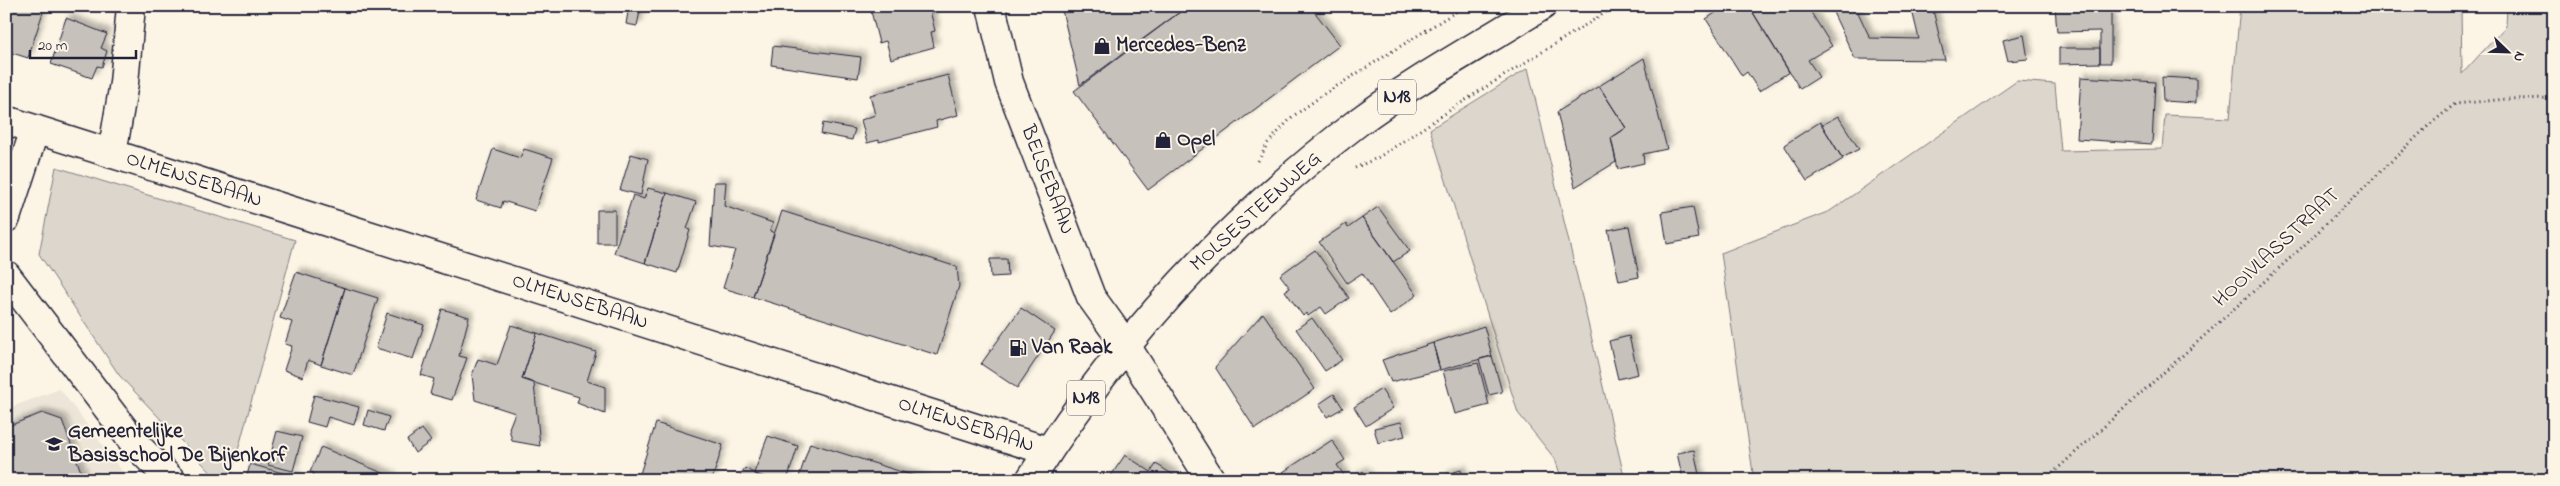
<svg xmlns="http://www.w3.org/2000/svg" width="2560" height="486" font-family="'Indie Flower',sans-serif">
	<defs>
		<filter id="shadow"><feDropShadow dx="4.5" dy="-4.5" stdDeviation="2.5" flood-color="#0004"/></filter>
	</defs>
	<rect width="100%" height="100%" fill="#fcf5e5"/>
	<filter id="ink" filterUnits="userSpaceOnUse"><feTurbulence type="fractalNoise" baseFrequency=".02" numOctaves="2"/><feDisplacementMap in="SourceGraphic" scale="10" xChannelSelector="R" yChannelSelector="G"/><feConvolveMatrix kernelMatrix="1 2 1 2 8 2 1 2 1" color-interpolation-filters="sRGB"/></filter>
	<g filter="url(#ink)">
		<path fill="#ece5d8" d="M60 389 129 480H6V409Z"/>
		<path fill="#dcd6cc" stroke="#7f7c84" d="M2240 6H2461L2462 74 2506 26 2507 6H2554V480H1754L1721 253 1830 211 2017 81 2055 84 2061 151 2162 149 2165 115 2230 118Z
			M1528 68 1625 480H1562L1555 459 1518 413 1430 129Z
			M56 167 295 240 230 480H218L119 375 39 254Z"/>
		<path fill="#c6c1bb" stroke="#22223b" filter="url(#shadow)" d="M6 6H45L28 58 6 51Z
			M99 6H114L113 11Z
			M592 6H605V13H592Z
			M629 6H641L637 26 626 24Z
			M874 6H929L935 31 931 32 934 47 891 59 886 41 879 43 870 7Z
			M1061 6H1188L1080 85Z
			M1188 6H1310L1340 45 1148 190 1074 91Z
			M1726 6H1749L1789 72 1759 91 1747 72 1742 76 1706 19Z
			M1749 6H1807L1832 46 1808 60 1819 77 1800 89Z
			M1830 6H1855L1870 38 1919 39 1911 6H1932L1945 60 1855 59Z
			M2055 6H2111V63H2100V31L2057 32Z
			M66 18 107 34 101 48 107 51 102 67 97 66 92 78 51 64Z
			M2024 35 2028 59 2008 61 2003 40Z
			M773 46 861 57 858 78 771 65Z
			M2059 48H2100V63L2059 64Z
			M1644 58 1667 149 1643 154 1644 163 1618 169 1611 138 1626 128 1599 86Z
			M948 75 958 115 936 121 937 127 879 142V140L867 143 861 120 875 115 870 95Z
			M2081 77 2155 82 2152 144 2077 139Z
			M2162 77 2196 79V103L2163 101Z
			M1599 86 1626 128 1611 138 1616 162 1575 187 1557 112Z
			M1838 116 1859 149 1842 158 1822 125Z
			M1820 122 1843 159 1807 181 1784 145Z
			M823 123 855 129 852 140 821 134Z
			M493 149 520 158 524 149 553 158 535 211 503 201 501 208 476 200Z
			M631 154 648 159 641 195 620 190Z
			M714 182H726L724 206 773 223 770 231 774 233 753 297 723 288 735 250 710 246Z
			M648 188 667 193 645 263 614 253 633 195 644 199Z
			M667 193 696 202 687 229 690 230 677 273 645 263Z
			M1378 207 1410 251 1393 262 1362 218Z
			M1693 207 1699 238 1667 244 1662 212Z
			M597 210H615V243H597Z
			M782 211 957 267 959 286 937 355 753 297Z
			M1362 218 1417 295 1390 315 1362 273 1347 283 1319 242 1346 224 1348 228Z
			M1629 226 1639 277 1619 281 1608 230Z
			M1315 250 1349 298 1326 314 1321 307 1308 316 1306 313 1303 316 1285 291 1290 288 1280 275Z
			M990 259H1007L1008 276 991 277Z
			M296 272 345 288 321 365 308 360 303 377 284 370 292 346 285 344 292 322 280 318Z
			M345 288 378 298 353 375 321 365Z
			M1021 308 1055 331 1017 388 981 364Z
			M442 309 469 317 459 356 467 358 452 400 430 394 434 379 421 375Z
			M387 313 424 325 413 359 376 348Z
			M1263 313 1315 389 1255 429 1215 367Z
			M1312 318 1342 360 1325 371 1296 329Z
			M511 325 537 333 522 379 534 383 540 446 512 441 509 428 515 413 475 400 472 375 478 359 497 365Z
			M1484 326 1492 356 1440 370 1433 343Z
			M537 333 596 352 587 381 605 387V414L577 403 579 397 522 379Z
			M1629 336 1638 374 1618 379 1609 341Z
			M1433 343 1440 370 1391 382 1382 360Z
			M1492 356 1502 392 1489 395 1479 359Z
			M1478 363 1489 405 1455 414 1443 371Z
			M1381 389 1393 408 1366 426 1354 407Z
			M1334 394 1343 408 1327 417 1319 404Z
			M314 395 359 407 354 425 328 417 325 427 307 422Z
			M368 410 389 417 384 431 364 425Z
			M42 413 62 420 84 480H6V427Z
			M1401 422 1405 436 1378 443 1374 428Z
			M656 423 723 445 712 480H638Z
			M422 429 431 441 415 453 407 440Z
			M277 431 302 437 293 471 268 465Z
			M768 436 798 446 787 480H773L754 473Z
			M1332 440 1345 460 1337 465 1347 480H1288L1283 472Z
			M810 443 927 480H798Z
			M321 447 392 477 391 480H311L314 473 310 472Z
			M1694 450 1700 480H1683L1677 453Z
			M1125 455 1151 472 1156 464 1175 476 1172 480H1108Z
			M250 464 297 477 296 480H246Z
			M745 468 760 477 758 480H737Z
			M1461 470 1464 480H1444V475Z
			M1363 471 1369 480H1350Z"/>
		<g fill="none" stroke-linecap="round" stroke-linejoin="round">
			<g stroke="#22223b" stroke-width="31">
				<path id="minor" d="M991 6 1009 82 1091 297 1125 344 1211 480
					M6 120 1048 451
					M112 154 124 83 131 6
					M6 218 35 129
					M6 275 135 444 171 480"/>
			</g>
			<g stroke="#22223b" stroke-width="31">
				<path id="major" d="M1030 480C1117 342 1227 222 1357 123 1415 80 1480 45 1542 6"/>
			</g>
			<path stroke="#22223b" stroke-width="3" stroke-dasharray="1 4" stroke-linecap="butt" d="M1258 161 1268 143 1292 117 1324 94 1465 6
				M1355 168 1379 157 1481 90 1616 6
				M991 480 998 468
				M2045 480 2298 251 2428 126 2455 104 2507 99 2554 98"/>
			<use href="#minor" stroke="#fcf5e5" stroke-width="28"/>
			<use href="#major" stroke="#fcf5e5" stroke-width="28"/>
		</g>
	</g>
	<defs>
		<g id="shop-bare" transform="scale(1.35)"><path d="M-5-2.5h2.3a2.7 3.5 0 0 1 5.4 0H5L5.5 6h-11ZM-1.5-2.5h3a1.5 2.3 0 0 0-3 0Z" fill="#22223b" stroke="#fcf5e5" stroke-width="2.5" paint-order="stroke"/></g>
		<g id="fuel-bare" transform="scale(1.35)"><path d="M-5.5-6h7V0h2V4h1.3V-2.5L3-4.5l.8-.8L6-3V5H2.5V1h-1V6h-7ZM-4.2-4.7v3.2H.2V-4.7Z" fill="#22223b" stroke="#fcf5e5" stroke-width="2.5" paint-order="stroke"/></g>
		<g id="school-bare" transform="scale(1.35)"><path d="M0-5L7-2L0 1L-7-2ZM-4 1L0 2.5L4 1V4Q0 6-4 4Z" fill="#22223b" stroke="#fcf5e5" stroke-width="2.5" paint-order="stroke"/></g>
	</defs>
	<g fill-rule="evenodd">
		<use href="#shop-bare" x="1102" y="46"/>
		<use href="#shop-bare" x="1163" y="140"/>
		<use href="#fuel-bare" x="1018" y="348"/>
		<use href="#school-bare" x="54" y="444"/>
	</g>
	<g text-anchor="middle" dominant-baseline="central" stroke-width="4" stroke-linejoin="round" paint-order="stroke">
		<g fill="#fcf5e5" stroke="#63616e" stroke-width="1">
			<rect x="1378" y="79.5" width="38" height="35" rx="4"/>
			<rect x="1067" y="380.5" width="38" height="35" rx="4"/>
		</g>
		<g font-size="20" font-weight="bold" fill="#22223b">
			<text x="1397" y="97">N18</text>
			<text x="1086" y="398">N18</text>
		</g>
		<g font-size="21" font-weight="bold" fill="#22223b" stroke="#fcf5e5" text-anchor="start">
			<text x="1116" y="46">Mercedes-Benz</text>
			<text x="1177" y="140">Opel</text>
			<text x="1032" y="348">Van Raak</text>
			<text x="68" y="432">Gemeentelijke<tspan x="68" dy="24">Basisschool De Bijenkorf</tspan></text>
		</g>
		<g font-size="21" fill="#22223b" stroke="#fcf5e5">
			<text transform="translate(194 180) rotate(18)">OLMENSEBAAN</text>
			<text transform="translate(1047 180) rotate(69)">BELSEBAAN</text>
			<text transform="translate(1256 212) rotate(-42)">MOLSESTEENWEG</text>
			<text transform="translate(2277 248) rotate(-43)">HOOIVLASSTRAAT</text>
			<text transform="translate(580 302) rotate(18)">OLMENSEBAAN</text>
			<text transform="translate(966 425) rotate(18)">OLMENSEBAAN</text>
		</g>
	</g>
	<rect width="2560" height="486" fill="none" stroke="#fcf5e5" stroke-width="25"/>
	<rect x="12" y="12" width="2535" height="461" fill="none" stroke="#22223b" stroke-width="2" filter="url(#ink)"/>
	<g transform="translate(2508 52) rotate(113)" stroke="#fcf5e5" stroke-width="4" paint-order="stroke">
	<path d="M0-4L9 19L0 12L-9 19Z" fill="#22223b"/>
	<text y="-8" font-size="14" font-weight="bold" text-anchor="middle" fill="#22223b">N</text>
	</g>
	<path d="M30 50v8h106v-8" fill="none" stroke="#22223b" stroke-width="2.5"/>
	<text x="38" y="50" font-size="15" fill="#22223b" stroke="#fcf5e5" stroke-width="4" paint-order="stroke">20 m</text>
</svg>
